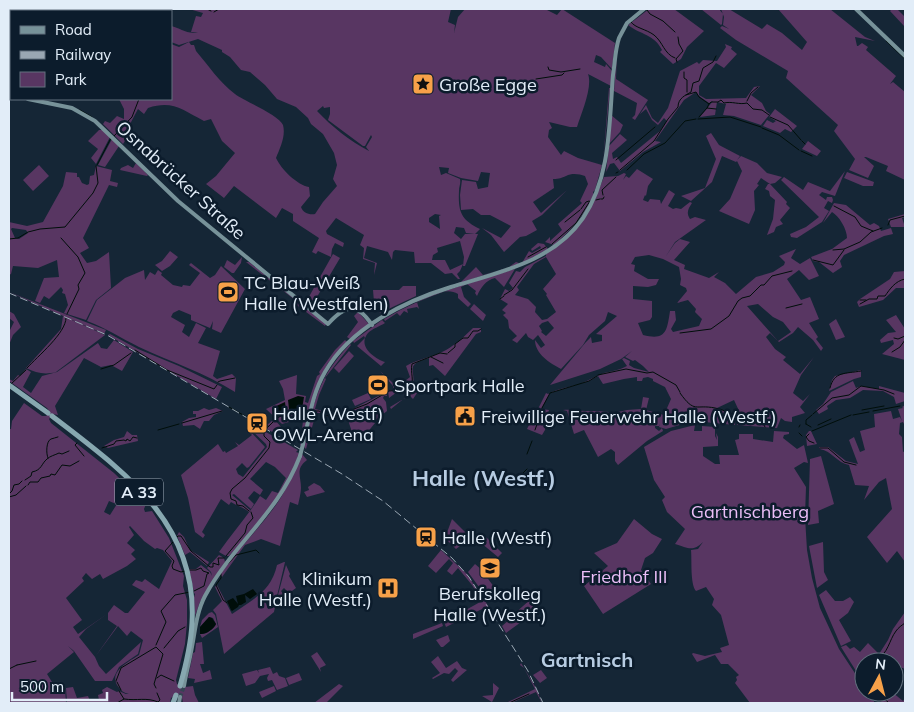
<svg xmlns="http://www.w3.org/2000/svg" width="914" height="712" font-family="Mulish,sans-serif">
	<rect width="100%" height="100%" fill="#152636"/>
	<path fill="#583662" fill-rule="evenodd" d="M9 9H149L148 11H11V43L9 42Z
		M189 9H451L448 22 455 25 454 33 458 17 465 9H545L557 15 562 9 615 43 612 69 601 57 596 55 594 62 605 67 606 64 612 71 611 86 588 74C593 87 581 114 577 127H570L549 122 552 128 549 130 548 137 561 155 564 151 578 158 602 165 595 190 593 192 594 195C584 216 571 230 554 245L545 242 550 237V241L562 230 558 224 582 203 580 201 588 184 585 176C579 174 572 173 566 176 561 178 560 179 553 179L554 188 533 202 541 213 567 190 542 215 532 221 537 230 526 236 520 237 504 252 491 235 482 228 501 238 511 226 490 215H481L473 209 461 210 460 195 462 180 476 182 478 189 488 187 490 173 481 172 478 181 461 178 448 173 449 168 439 167 441 175 446 173 460 179C461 184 459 186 459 191 458 212 461 220 480 229L475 234 466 233 464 228 456 227 454 233 461 239 465 234H478L465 266H463L464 257 460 241 437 248 438 252 433 255 432 260H445L450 270 463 264 460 271 457 274 460 279H458L452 273 445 274 431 263H415L414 252 395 250 393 252 392 260 388 252 367 246 364 258 377 263 374 275 375 263 363 259 364 248 360 245 364 235 336 218 326 231 327 234 344 243 343 247 335 243 332 249 331 257 318 251 316 254 312 252 319 238 293 221V214L282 208 276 218 234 186 224 198 206 184 216 176 235 153 222 141 211 119 204 121C182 110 173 100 148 108L144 114 138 109 130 124 133 134 131 137 128 136 123 144 103 124 105 121 110 123 117 116 124 119V109L119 99H171V44L179 47 189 42 191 45H194L196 51C208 65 220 83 235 94 244 101 279 115 283 125 286 136 280 148 276 158 281 169 297 185 309 187L310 196 301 207C303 213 309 215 315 214L323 202 337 186 333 179 337 165 334 153 323 134 311 124 308 118 296 107 277 99 265 85 250 72 241 70 230 57 222 52V50L198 39 179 45 171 42V26C180 28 188 35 198 32H191L196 16 201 17 203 13ZM323 106 324 108 330 107V114L328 120 363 146H365L371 135 372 137 366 147 369 151C350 141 331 126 317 111ZM435 214 441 215 439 216 440 229 429 222V218Z
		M649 9H674L704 31 687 47 681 59 673 64 660 52 662 50C654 34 641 35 628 25Z
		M701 9H719L723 14 722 24 721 25Z
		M721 9H729L762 29 767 24 782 33 802 50 807 42 778 9H830L865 37 875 41 855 37 857 46H858L862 43 868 47 866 50 896 76 890 84 893 82 905 92V180L886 171 888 166 866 157H864L874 166 868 178 849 170 855 159 834 131 838 125 786 78 788 71 736 40 720 28 722 26 729 29 723 25 724 17Z
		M892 9H897L905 17V27L890 11Z
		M725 44 732 47 731 49 737 54 724 68 716 63 699 86V95L706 99 746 98 754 87 760 86 751 95 762 103 766 111 770 114 761 125 734 116 723 115 726 104 717 102 715 115 700 117 713 101 709 103 699 96 696 92 684 100 655 141 661 142 643 152 620 171 614 163 610 164 606 172 609 146 620 134 627 140 612 153 613 159 617 157 621 163 660 131 667 121 664 118 658 125 652 120 646 109 640 114 646 105 652 118 658 123 668 108 680 71 697 62 699 64 703 60 717 61 726 47Z
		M617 50 616 79 648 100 635 120 632 118 635 115 637 103 614 91Z
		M609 88H610L603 163Z
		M775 109 797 126 791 132 785 129 780 133 763 126 767 120 773 123 776 121 769 117Z
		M611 115 623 125 620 132 609 144Z
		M99 130H104L110 137 96 164 91 158 98 149 88 141Z
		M711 133 719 145 740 156 737 160 741 156 757 163 767 173 782 177 775 183 770 184 787 202 786 204 790 208 780 220 783 224 776 227 774 232 767 235 773 219 775 200 770 196 769 191 765 189 768 184H770L761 178 757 184 759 185 754 191 755 210 749 224 719 211 730 199 742 171 737 161 736 162 722 156 712 182 691 201 681 196 705 188 716 159 706 136Z
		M112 139 119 146 105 167 98 165Z
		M808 141 821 151 817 156 802 149Z
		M136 163 148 175 147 176 120 170 121 168 128 165 133 168Z
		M39 165 49 176 33 191 23 180Z
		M96 166 112 170 110 181 118 183 117 187 109 185 83 238 89 248 80 253 87 263 96 261 109 252 111 288 96 300 86 320 64 313 68 305 65 294 62 293 63 290 61 287 49 299 44 296 40 303 35 301 44 278 59 277 57 260 38 268 13 266 11 274 9 275V222L27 226 43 222 63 186 66 172 77 173V177H79L82 183 87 185 89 184 90 176 94 175ZM12 228 26 230 28 233 19 239 15 238 11 229Z
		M637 169 653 179 648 186 646 196 645 195 643 200 648 202 650 199 660 200 661 204 669 190 675 194 668 206 673 209 676 208 681 209 690 202 692 203C688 209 686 213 690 219L695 217 706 220 675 242 666 256 675 243 680 239 690 242 674 260 685 265 684 269 709 278 719 272 714 277 725 283 736 294 756 277 773 272 784 265 785 262 779 256 796 249 791 258 800 264 810 258 819 276 809 280 799 270 787 279 801 300 810 297 819 319 809 323 818 337 816 339 823 348 821 351 813 340 798 327 793 333 779 342 770 333 766 337 775 349 786 357 783 360 800 374 814 357 801 375 793 393 803 401 810 394 800 407 805 413 792 417V422L785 421 781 418 777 428 737 425V416L740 413 734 400 717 408 735 415V425L704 422 684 416 683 424 666 429 659 427 660 424 659 426H655V428L659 431 662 428 663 431 647 441 618 465 615 461V452L611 449 598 457 584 430 574 434 567 411 563 410C571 409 578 411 586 411 605 411 622 412 639 421L633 416 618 412 627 410 641 409 643 397 649 398 646 410 664 415 671 399 665 387 653 381V379L648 377 643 378 642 381H637V377L624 379 603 384 598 376 589 381 550 393 541 409 549 410 545 430 542 435 527 429 537 409H539H538L546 393 548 394C559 388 571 387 582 383 590 380 596 376 604 373 612 371 620 370 627 366L622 359 624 358 630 361 629 365 634 368 649 372 643 366 635 360 633 361 625 357 632 351 621 359 600 369 550 385 586 342 591 337 592 343 602 341V335L596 334 617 316 608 312 605 321 589 335 583 345 561 369C550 363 535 354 535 340L541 348 545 345 538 335 533 340 528 337 526 333 517 343 512 340 517 336 509 328 508 320 503 315 506 313 502 310 508 304 500 299 505 289 509 291 513 288 509 283 516 271 520 272 525 267 546 256V254C574 236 592 207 604 177L618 176 624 173 626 174 623 180 626 176 629 178ZM649 255 663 259 679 267 681 279 680 285 686 288 687 291 677 303 688 300 696 309 695 312 702 319 699 326 673 332 671 329 676 320 675 311H670C667 331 666 341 643 335L638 323 650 320 652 317V301L633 299V286L648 287 656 285 659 279H648L634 271 635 265 631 264 635 257ZM546 257 556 274 543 289 547 294 546 295 556 312 547 319 542 320 535 312 536 307 528 299 515 295 519 290 517 287 534 264ZM758 304 773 317 783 322 791 332 778 341 747 306ZM548 321 554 328 546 336 541 332 542 331 539 326 542 323Z
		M845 171 835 196 822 192 819 195 826 200 827 197H832L833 200 832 203 828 201 824 208 829 211 822 222 797 238 791 237 790 234 806 227 819 217 781 180 784 177 803 190 808 182 830 191Z
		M847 172 874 182 873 186H863L844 178Z
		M834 203 846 205 870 225 874 223 879 226 881 231 891 228 893 234 884 236 844 255 840 261 842 267 833 273 819 262 813 261 811 257 832 249 847 238C847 229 839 216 832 212L823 223Z
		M905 214V217L902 218 905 227H891L888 219Z
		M538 243 544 244 548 249 522 263 529 251 532 253 541 248 540 246 532 251 531 249Z
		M170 251 178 257 170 266 162 271 155 265 162 261Z
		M333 254 340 258 311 307 306 302Z
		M242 257 241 263 234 273H232L224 267 227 260 235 265Z
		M246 262H249L326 324 325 326 294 303 295 300Z
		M516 262 519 263 518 264 463 282 382 316 381 315 417 298 461 282 476 267 483 275 509 267Z
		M191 263 210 278 215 275 221 266 245 289 221 333 212 329 213 321 210 328 191 320V315L179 310 173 313 171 317 185 325 182 332 189 337 196 323 206 328 198 343 220 351 213 376 217 379 232 374 236 378 235 392C205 373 171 362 139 347 121 338 106 328 87 321L97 300 125 278 144 270 145 280 150 272 155 275 158 270 162 273 161 275 173 285 182 287 183 285 190 286 200 273 189 265Z
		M515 269 504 287 495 278C486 280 481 287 477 296L475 293 476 291 467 284 461 287 464 297 471 304 468 307 458 298V294C446 286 429 297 417 302L419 309 417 307 407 309 408 313 404 311 400 316 397 313 385 321 384 319C425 295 470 283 515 269Z
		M905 271V288H896L883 300 859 307 857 302 860 299 890 279 894 272Z
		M403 286H416V296L380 313 374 302 373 290H399Z
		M9 292 106 330 104 334Z
		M474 304 486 315 483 321 470 309Z
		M9 311 14 314 21 327 13 335 9 345V332L14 322 9 318Z
		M358 312 368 323V325L350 339 347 337 358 322 354 316Z
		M896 315 905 329V360L882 354 894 344 893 340 881 343 880 340 888 333 896 332 886 320Z
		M63 316 105 335 56 372C45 375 36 373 26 368L61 329Z
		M836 319 845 337 836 340 829 324Z
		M382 320 385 323C380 326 372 329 368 333 357 346 374 358 385 362L381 366 357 346 365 338 364 336 354 343 353 341Z
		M473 328H481V332L476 334 445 376 433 365 429 366V358C402 365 418 371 412 388L417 393 413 399 396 382 399 380 401 382 405 381 410 377 406 366C418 359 433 357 446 350 455 345 465 336 473 328Z
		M110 334 138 349 179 366 222 387 216 399 108 335Z
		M114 340 133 352 122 371 111 365 101 367 84 358 55 406 58 415 53 414 49 419 51 423 114 473 146 504 144 509 145 512 152 511 169 538 184 576 183 586 187 600V623L185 644 176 680 177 684 185 687 193 686 195 695 199 703H183L182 698 177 694 171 698 170 703H67L66 688 73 687 77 698 88 696 90 701 99 700 98 695 103 693 102 690 107 687 117 692 119 691 126 694H129C124 693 121 691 117 685 109 671 130 661 139 655L143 640 131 631 127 636 118 626 95 657 99 666 106 674 141 642 138 654 119 667 112 681H95L74 651 68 646 74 652 47 674 57 690 65 688 66 703H9V429H11L12 421 24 403 42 416H46L50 412 47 408 9 381V379L13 381 18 375 20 376 26 369 31 372 23 387 31 393 42 376 57 372 98 343 101 348 107 349ZM115 489 123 494 126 499 122 496 110 515 104 512 109 501 116 504 122 495ZM130 526 144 541 155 549 157 548 163 550 172 561 159 589 145 579 142 582 136 580 132 585 145 592 128 613H125L114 605 108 613V620L117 626 95 657 79 637 86 629 107 614 78 634 73 627 82 620 66 598 84 581 82 578 86 573 92 579 100 574 103 579 127 566 136 559 131 554 135 550 127 543 134 535 129 527Z
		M345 340 347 342 328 363 321 376 301 446 300 445 303 421H300L299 419 282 424 266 409 285 400 283 389 279 381 297 375 296 394 306 396 305 402 308 403 317 376 320 374 319 372 335 350Z
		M350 344 351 345 325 378 326 379 319 395 315 409 323 411 328 417 325 416 321 413H316L306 449 304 447C314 402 317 379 350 344Z
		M349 351 354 356 339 373 334 368Z
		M861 370V377L854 379 829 391 832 380 835 376Z
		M380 371 407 396 391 409 390 407 405 398V395L402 392H397L389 398 388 391 393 390V386Z
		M853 381 856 388 861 386 879 389V386L905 393V401L896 404 894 397 883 391 863 390 850 398 836 400 827 406 828 409 819 414 816 410 823 404 831 392Z
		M386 392 387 396H384L383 398 386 402 387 411 373 422 375 423 362 439 355 441 345 411 352 409 353 411V409Z
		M368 393 371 399 355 406 352 400Z
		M905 405V426L903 422 900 423 899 434 902 437 903 452 905 451V562L897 551 887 563 867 537 892 509 886 478 879 482 864 500 869 486 855 485 849 465C837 463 832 451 820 449L819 447H828L846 461 858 464 849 440 854 437 860 452 865 450 860 431 875 427 874 414 891 411 893 419 900 417 902 421 898 409 903 408 902 407Z
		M204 408 209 410 216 408 223 411 214 415 209 421H204L200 429 194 425 183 426 182 422 189 418 196 417V414H193V411H198Z
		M274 419 282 428 274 433 255 422 256 420 267 425Z
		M695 425 694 431H702V426L715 427V436L717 440 716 433 718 437V446L703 447V456L715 464H720L719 455H739L735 440 739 439V434H753V439L773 442 774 431 789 432V434L784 435 783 438 797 449 804 445 808 463 804 462 794 468 806 487 805 517 807 550 812 578 820 608 839 649 864 687V692H868L875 703H750L735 683 737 680 736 677 739 675 728 664H721L715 655 697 662 692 654 693 653 705 656 722 652 720 648 729 645 721 615 712 605 714 599 706 587 696 591C690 584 692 560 691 550L698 549 703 542C693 552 688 548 675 544L685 529 667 512 662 500 665 497 654 480 644 447 671 431Z
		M255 426 298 450 296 452 299 453C287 493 256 526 229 556H226L219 552C232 533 248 516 260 496L266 500 272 491 278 493 286 478 275 467 266 462 250 479 263 490 260 495 254 491 248 498 254 504 251 509 234 494 232 495 250 510 249 512C243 507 237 506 231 502L229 505 221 499 202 532 205 535 203 538 195 532 188 498 181 475 218 444 223 452 225 451 226 453 238 446 235 442 239 445 252 435 249 432 250 431 265 447 249 467 247 468 242 463 236 469 238 474 243 477 267 447 266 444 251 430Z
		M127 431 132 435H137L138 441 108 448 104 446 114 440 124 437Z
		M809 431H811L817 444 807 446 806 435Z
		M302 454 307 460C295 469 301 476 301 488 301 493 299 500 298 505L290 502 280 546 261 539 245 545 222 577 220 574C238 549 261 527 278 502 288 487 295 470 302 454Z
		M821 456 834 504 818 511 819 523 808 525 810 459Z
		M314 483 320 486 325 492 307 497 304 492 309 490 308 487Z
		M452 519 471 538 456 549 445 538Z
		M634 519 652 534 662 539 653 553 645 558 641 570 651 584 603 614 584 586 608 566 594 553 617 543Z
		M179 532 184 537 190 550 209 562 207 566 190 552 185 555 177 536Z
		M486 537 502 553 498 557 481 543Z
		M823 542 824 572 828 580 817 588 809 546Z
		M441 550 467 574 484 600 482 601 472 585 458 568 452 575 447 571 453 563 449 559 436 573 428 566Z
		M219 555 224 558 225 562 200 602 195 616 194 597 195 594 194 593 189 569H196L201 565 210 572 212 576 211 572 207 568Z
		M284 562H285L277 596 265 601 268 609 275 607 274 612 224 654 216 614 213 610 222 601 215 587 217 585 232 614C253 599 271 592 277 565Z
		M475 564C486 572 489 584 500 592L495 597 497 601 494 602 488 594 482 591 468 572Z
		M286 565 290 574 289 576 296 588 289 593 284 588 281 591 285 596 281 599 278 595Z
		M826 590 835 601H843L850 597 854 602 848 613 839 620 851 641 841 646 819 595Z
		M531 599 533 605V609L527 611 528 617 506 633 502 626 514 616V614Z
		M482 601H485L497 620 491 616 486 607 446 627 444 622Z
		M905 612V669L895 665 903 670 894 679V662H885L886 659 875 658 872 661V662H864V676L861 679 841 647 846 645 850 649 854 647 860 652 868 643 879 654 888 640 893 629Z
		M209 613 212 612 215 615 218 627 202 638 200 634C205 635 214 629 216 624L213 618 209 617 200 627 202 620Z
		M442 623 443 626 413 639V634Z
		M448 635 450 641 443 647H441L436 640Z
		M202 642 204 664H200L203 673 210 670 212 679 194 683 195 679 188 678 193 653 195 652 196 643Z
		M317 652 326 665 320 668 321 672 311 656Z
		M438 656 446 668 457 661 462 668 467 670 453 682 451 680 458 671 455 668 449 674 444 673 433 679 432 678 440 673 431 662Z
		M521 663 536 688 542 703 536 692 511 703H506L535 689 524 668 520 665Z
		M270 667 273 674 277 672 279 676 285 678 288 686 277 690 272 680 268 681 267 678 269 674 260 676 255 683 246 686 242 674 257 670 259 673 258 670Z
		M541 670 547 678 540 683 533 675Z
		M299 673 302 680 289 685 286 678Z
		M493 683 499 688 492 702 482 696 493 695Z
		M339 684 343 686 326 703H314Z
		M274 686 276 691 262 698 259 692Z
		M870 692H892L903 701 905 698V703H884L880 701H876Z"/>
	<path fill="#000e0a" d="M298 396 304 397 302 409H289L288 400Z
		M285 402 286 411 278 414 272 411V408Z
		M253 589 257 594 250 599 245 595 246 602 241 605H239L238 607 232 611 231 610 227 601 233 598 238 604 236 596 244 594Z
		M209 617 212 618 216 624C214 629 205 635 200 634V627Z"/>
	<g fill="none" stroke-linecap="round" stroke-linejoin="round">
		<path stroke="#000e0a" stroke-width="1" d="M161 9V11
			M200 9H207L211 11
			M647 10 650 14 663 21 675 32
			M154 11 155 9
			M214 12 219 9
			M631 22C635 28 646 29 654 35 663 42 664 54 675 58
			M886 41 905 59
			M677 62 676 59 683 51 679 44 678 37
			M548 67 549 70 561 72 580 69
			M684 72V78L687 80V92
			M536 79 562 75 564 73
			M686 95 696 92 699 97 709 104 711 102H718L721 100 724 103C732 101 739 105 747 103L753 109 762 110 769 115
			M747 101 751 93 758 87
			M709 104 707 108 716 109
			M80 110 92 117
			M699 117 707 108
			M770 117 788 125 801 140
			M698 119 730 117 761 127
			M762 128 779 135 799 150
			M114 136 132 117 139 99
			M802 141 805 144
			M801 151 812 156
			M616 160 655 127
			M97 165 111 138
			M620 170 654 141 668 119 678 107C678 98 686 95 691 92L693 83 699 81 703 68 713 62 716 56
			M627 170 644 154 665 143 685 121 696 119
			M616 173 618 172
			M603 195 602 190 616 177
			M601 199H603L604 197
			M596 200 600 199
			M834 206 855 217 861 226 873 231
			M581 209 586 202 589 201
			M565 222 580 210
			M888 225 890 220 905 216
			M61 238 78 257 85 273 78 285 79 289 67 314
			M9 239 18 238 28 232 40 229 65 227 93 193 98 183 96 166
			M552 244 576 223 590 201
			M833 250 844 249 860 242 871 232 882 228
			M528 257 546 247
			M813 260 833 265 844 250
			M504 295 512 290 528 269
			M500 299 504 296
			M860 300H866
			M860 304 869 299H877L878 296H885C890 289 895 281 905 279
			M786 308 802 304
			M680 333 711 329 729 316 738 301 742 298 750 296 761 285H764L772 276 792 271
			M894 338 898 339 905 336
			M135 350 167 370 214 389 217 385
			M892 352 900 347 905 340
			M448 353 455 347V344L463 338H468L473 331H478L481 329
			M431 357 443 363
			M27 368C38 356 66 333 66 318
			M101 369 114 365 131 353
			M598 375 626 369 647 373 653 372 676 385 680 392
			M218 382 220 381 235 378
			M11 384 26 370
			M830 388C834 371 845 374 861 371
			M680 393C695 414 695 404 715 408 722 409 729 413 735 415
			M229 407 245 416
			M542 408 550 393 589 381 597 376
			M862 410 884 406
			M315 411H319L327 416 346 412 367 404 389 391 410 389C415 381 410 373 412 364L440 353 447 354
			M873 411 900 406
			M813 414 832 398 849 395 861 386 884 390 894 394
			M853 415 869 412
			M736 416 743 421 773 420
			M255 421 264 426H268
			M182 423 222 411
			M806 424V420L812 415
			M806 424 811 427
			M764 425 765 427
			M818 425 831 419
			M799 427 800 425
			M158 430 179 424
			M265 430 277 418 289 412 306 411
			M535 430 542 410
			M812 431 851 415
			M799 433 802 436
			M809 434 806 437 809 441 814 443
			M77 443 75 445 84 456
			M102 448 114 444 116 441 124 440 126 441 127 439 130 441 133 437 137 438
			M820 448H828L844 462 856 465
			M527 454 532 441
			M48 458C46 454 46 441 51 439 53 438 56 438 58 437
			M522 474 527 469
			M25 480 31 476 32 472C42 470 41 464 47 459 50 456 55 455 59 453L62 454 69 451
			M28 485 30 482H38L41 478 50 476 51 474 55 475 62 465 70 466 79 461
			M9 494 12 491 14 485 19 484 22 481
			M9 497 16 495 26 486
			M249 511 243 506 237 505 236 501 231 499 230 493 232 489 245 478 269 448 270 442 264 436V432
			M176 538 178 536H181L191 551 210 567H213V563L219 565 218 558H224
			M173 542 165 551 174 561 172 566 173 569 181 572 185 571
			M226 556 245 533 247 525 253 518 251 512
			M228 564 236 555 256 550 259 553
			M189 570H196L201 568 203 571 209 573 207 574 204 586 194 591
			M221 574V578L216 585 223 600 227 603
			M156 645 166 622 161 611 175 595 190 592
			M164 648 178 631 185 627
			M877 658C888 655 889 640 896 631 898 628 902 625 905 623
			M866 662 876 657
			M17 665 36 661
			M9 669 17 665
			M857 671 864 666
			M157 678 161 675 174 681
			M116 681 121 668 156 647 163 654 154 684 156 688
			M117 682 121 690
			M877 692 889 703
			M124 699C137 701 147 697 158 702
			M60 703H64
			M117 703 124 699 119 691
			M157 703 160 700 157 693
			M509 703 529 694"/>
		<path stroke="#344453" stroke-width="4" stroke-dasharray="4 2" stroke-linecap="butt" d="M180 697 184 686"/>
		<path stroke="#779299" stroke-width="4" d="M856 9 905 56
			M9 94 11 95
			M28 99 72 108 95 121 178 201 328 324C345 305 357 302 372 325
			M303 444C309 420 312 394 325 372 350 328 405 301 451 287 499 272 553 262 583 218 611 177 609 123 613 75 615 63 615 50 619 38L627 23 644 9
			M184 686C186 674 189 663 191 652 195 633 196 613 205 596 233 544 278 514 300 456
			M179 703 180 697"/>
		<path stroke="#87a8b0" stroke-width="5" d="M9 385 48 413
			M52 416C122 470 198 522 192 623 191 644 186 665 180 686
			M173 703 176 695"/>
		<path stroke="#9aa7b3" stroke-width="1" stroke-dasharray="8 4" stroke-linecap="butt" d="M9 293 107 335 342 474 383 501 452 558 469 577 528 671 543 703"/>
		<path stroke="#779299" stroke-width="4" d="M300 456 303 444"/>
	</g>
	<defs>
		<g id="sight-square" transform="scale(1.125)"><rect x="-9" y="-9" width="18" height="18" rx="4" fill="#f7a149" stroke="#0c1c2c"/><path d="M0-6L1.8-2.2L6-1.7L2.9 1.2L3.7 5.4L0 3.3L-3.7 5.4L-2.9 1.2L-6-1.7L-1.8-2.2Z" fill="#111"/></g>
		<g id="stadium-square" transform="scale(1.125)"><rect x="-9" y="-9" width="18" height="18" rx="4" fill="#f7a149" stroke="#0c1c2c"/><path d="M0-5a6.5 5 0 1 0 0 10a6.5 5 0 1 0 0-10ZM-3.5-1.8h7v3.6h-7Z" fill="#111"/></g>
		<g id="civic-square" transform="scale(1.125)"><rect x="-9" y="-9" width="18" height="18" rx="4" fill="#f7a149" stroke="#0c1c2c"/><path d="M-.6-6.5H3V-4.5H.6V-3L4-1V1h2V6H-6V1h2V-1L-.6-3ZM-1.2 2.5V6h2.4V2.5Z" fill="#111"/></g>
		<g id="station-square" transform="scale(1.125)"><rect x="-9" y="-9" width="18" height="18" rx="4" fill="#f7a149" stroke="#0c1c2c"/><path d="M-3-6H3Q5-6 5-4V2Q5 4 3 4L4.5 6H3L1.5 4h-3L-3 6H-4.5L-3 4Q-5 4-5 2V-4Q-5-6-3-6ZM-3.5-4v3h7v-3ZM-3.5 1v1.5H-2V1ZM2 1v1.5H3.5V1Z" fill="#111"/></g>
		<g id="university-square" transform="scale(1.125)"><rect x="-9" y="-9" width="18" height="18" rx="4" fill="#f7a149" stroke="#0c1c2c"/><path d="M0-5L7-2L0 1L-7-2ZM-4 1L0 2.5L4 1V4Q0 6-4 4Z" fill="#111"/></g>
		<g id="hospital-square" transform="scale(1.125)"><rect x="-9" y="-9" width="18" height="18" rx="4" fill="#f7a149" stroke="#0c1c2c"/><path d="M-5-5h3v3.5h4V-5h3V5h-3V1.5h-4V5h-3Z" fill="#111"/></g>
	</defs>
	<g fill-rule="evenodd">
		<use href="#sight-square" x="423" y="84"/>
		<use href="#stadium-square" x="228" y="292"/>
		<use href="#stadium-square" x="378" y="385"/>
		<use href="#civic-square" x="465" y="416"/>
		<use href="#station-square" x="257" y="423"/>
		<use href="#station-square" x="426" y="537"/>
		<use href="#university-square" x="490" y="568"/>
		<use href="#hospital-square" x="388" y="588"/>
	</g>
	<g text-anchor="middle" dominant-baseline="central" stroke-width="5" stroke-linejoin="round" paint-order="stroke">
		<rect fill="#0c1c2c" stroke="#a2aebb" stroke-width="1" x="115" y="478.5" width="48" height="27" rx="4"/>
		<g font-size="16" font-weight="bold" fill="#e2edf8">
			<text x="139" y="492">A 33</text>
		</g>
		<g font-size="18" fill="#e2edf8" stroke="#0c1c2c" text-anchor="start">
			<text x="439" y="84">Große Egge</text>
			<text x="244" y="282">TC Blau-Weiß<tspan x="244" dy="21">Halle (Westfalen)</tspan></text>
			<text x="394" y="385">Sportpark Halle</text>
			<text x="273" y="413">Halle (Westf)<tspan x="273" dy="21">OWL-Arena</tspan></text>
			<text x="481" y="416">Freiwillige Feuerwehr Halle (Westf.)</text>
			<text x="442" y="537">Halle (Westf)</text>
			<text x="372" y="578" text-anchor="end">Klinikum<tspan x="372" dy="21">Halle (Westf.)</tspan></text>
			<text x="490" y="593" text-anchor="middle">Berufskolleg<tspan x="490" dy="21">Halle (Westf.)</tspan></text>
		</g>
		<g font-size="18" fill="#e2edf8" stroke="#0c1c2c">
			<text transform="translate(181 180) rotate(42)">Osnabrücker Straße</text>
		</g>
		<g font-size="18" fill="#ebbef8" stroke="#0c1c2c">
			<text x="750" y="511">Gartnischberg</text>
			<text x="624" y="576">Friedhof III</text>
		</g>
		<g font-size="20" font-weight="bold" fill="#b7cce2" stroke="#0c1c2c">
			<text x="587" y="659">Gartnisch</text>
		</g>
		<g font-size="22" font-weight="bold" fill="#b7cce2" stroke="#0c1c2c">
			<text x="484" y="478">Halle (Westf.)</text>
		</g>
	</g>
	<rect width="914" height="712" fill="none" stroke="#e2edf8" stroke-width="20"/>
	<rect x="10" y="10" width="162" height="90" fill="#0c1c2c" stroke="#62707e"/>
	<rect x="20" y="26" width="25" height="8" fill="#779299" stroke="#62707e"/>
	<text x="55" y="35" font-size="15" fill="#e2edf8">Road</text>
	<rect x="20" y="51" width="25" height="8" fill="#9aa7b3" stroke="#62707e"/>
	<text x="55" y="60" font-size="15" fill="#e2edf8">Railway</text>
	<rect x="20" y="72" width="25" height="15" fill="#583662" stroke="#62707e"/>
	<text x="55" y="85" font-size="15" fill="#e2edf8">Park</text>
	<g transform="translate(879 677) rotate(7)"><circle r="24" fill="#0c1c2c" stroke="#62707e"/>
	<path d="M0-4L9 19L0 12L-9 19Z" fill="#f7a149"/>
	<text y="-8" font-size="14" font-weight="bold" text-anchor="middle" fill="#e2edf8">N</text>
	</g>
	<path d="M12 692v8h95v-8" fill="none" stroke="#e2edf8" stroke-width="2.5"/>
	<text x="20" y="692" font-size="15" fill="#e2edf8" stroke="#0c1c2c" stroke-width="4" paint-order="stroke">500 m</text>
</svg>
